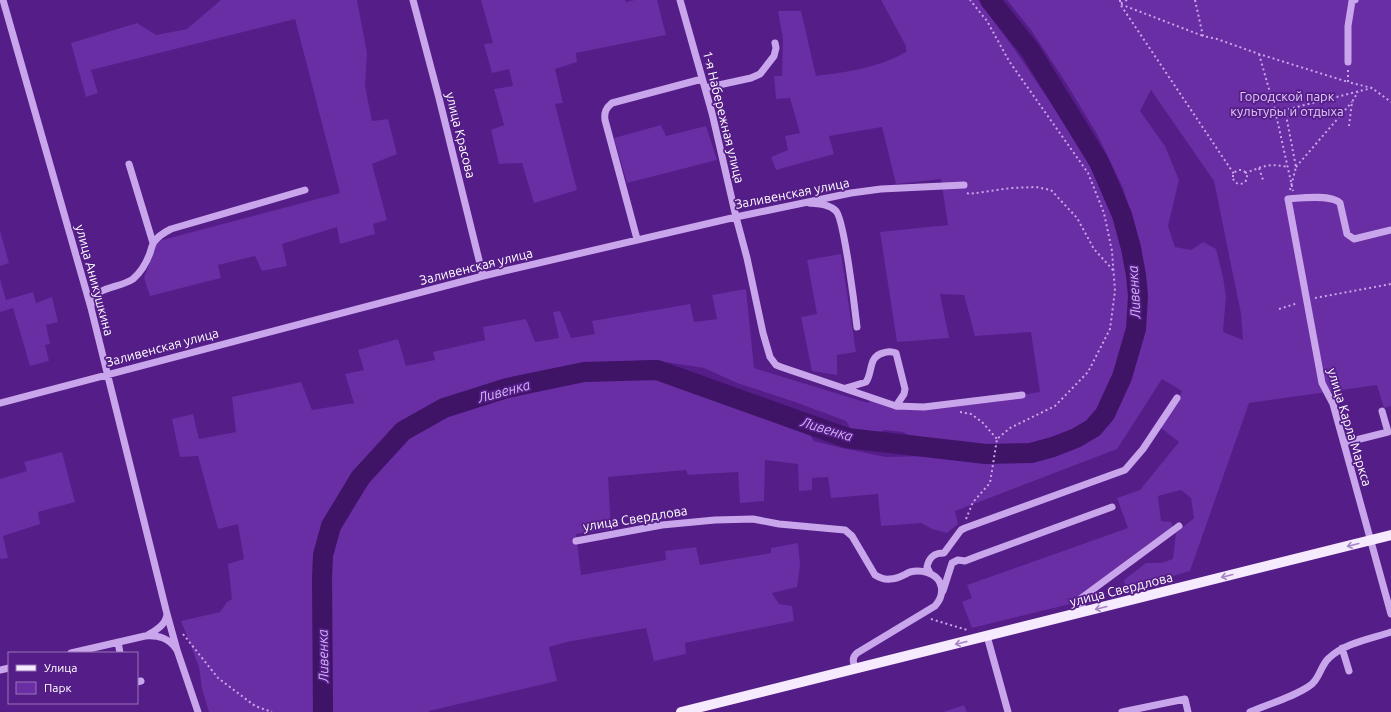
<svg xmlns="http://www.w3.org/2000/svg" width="1391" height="712" font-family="Ubuntu,sans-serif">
	<rect width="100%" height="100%" fill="#541d87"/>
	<path fill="#692da4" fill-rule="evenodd" d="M221 0H357L367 53 365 86 372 121 388 119 397 154 372 164 387 220 373 224 375 234 340 244 337 227 282 244 287 266 262 271 255 256 218 265 221 278 150 296 144 278 158 241 340 193 295 19 91 70 98 93 86 97 71 43 137 23 156 35 187 29Z
		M481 0H625L626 2 635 0H657L666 35 576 53 577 62 555 69 563 103 555 104 577 190 534 203 522 163 499 164 491 130 504 125 494 89 513 86 509 69 492 73 484 44 493 43Z
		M881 0H978L1015 50 1068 128 1101 185 1123 245 1130 267 1131 287 1124 352 1110 390 1097 413 1081 426 1062 436 1036 444 1013 447 1001 444 991 445 920 442 903 432 885 430 871 435 863 436 852 431 846 421 795 402 737 383 704 368 652 360 596 363 543 373 507 381 438 404 403 425 366 458 326 524 316 560V608L314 712H209L202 689 199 667 181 621 220 612 227 602 232 599 228 564 244 559 238 524 218 529 198 456 180 457 172 419 193 414 199 439 236 432 232 397 301 382 312 410 354 403 345 374 364 370 358 350 398 339 406 366 435 360 433 352 485 340 483 327 526 319 535 342 559 338 553 312 560 311 571 338 595 334 592 321 690 304 694 322 717 319 712 295 746 289 754 368 868 403 872 398 896 406 1022 395 1040 392 1031 332 975 336 964 295 940 294 949 338 897 342 880 232 948 225 941 179 896 184 882 127 829 136 834 154 776 170 771 157 788 150 785 136 800 133 790 98 776 99 774 76H782L783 39 778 11H801L816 76C847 72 878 68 906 52V46Z
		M1007 0H1391V406L1384 408 1377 385 1249 403 1190 571 1126 590 1124 580 1146 563H1161L1173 559 1176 533 1194 518 1191 498 1181 490 1158 496 1161 521 1171 522 1173 528 1116 573 1070 604 972 628 962 602 972 598 967 585 1128 528 1117 498 1140 490 1179 442 1161 428 1182 391 1162 379 1117 449 955 511 958 524 947 533 932 529 921 523 881 526 878 494 831 498 828 477 812 478V490L799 491 798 464 765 460 764 501 740 503 738 472 688 475 686 470 608 477 611 529 576 534 581 575 666 560 665 551 696 547 700 565 771 553V548L798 543 800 565 797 587 772 593 779 604 792 606 794 621 685 643 686 654 654 661 646 628 567 642 549 647 557 681 429 711V712H328L329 665 328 603 329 556 342 524 385 459 429 423 494 400 555 385 620 378H659L695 388 806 428 814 441 842 448 886 457 929 456 1000 461 1026 459 1050 455 1080 444 1105 428 1127 387 1142 331 1146 297 1144 272 1132 218 1123 188 1097 134 1066 83 1031 30ZM1151 90 1214 181 1241 314 1243 340 1223 332 1226 297 1223 277 1216 249 1203 242 1191 250 1175 247 1168 226 1179 180 1165 146 1140 111Z
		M661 125 666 136 706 126 717 160 627 183 614 138Z
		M0 231 9 263 0 266Z
		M841 254 856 352 837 355V375L812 371 801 317 817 314 807 260Z
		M0 279 6 300 33 292 36 303 52 297 58 322 46 325 50 344 45 345 49 361 30 366 13 308 0 312Z
		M62 452 75 502 38 512 40 524 3 536 8 558 0 559V479L27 471 24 462Z
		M964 705 967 712H943Z"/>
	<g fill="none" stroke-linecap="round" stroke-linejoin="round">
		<path stroke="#3f1366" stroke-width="20" d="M323 712 322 578 323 555 331 526 360 478 403 431 444 408 507 388 584 372 657 370 847 438 986 454 1031 453 1053 447 1076 438 1093 428 1105 414 1122 377 1136 329 1138 296 1136 275 1131 248 1122 215 1099 162 1030 50 990 0"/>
		<path stroke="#c9a6eb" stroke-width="2" stroke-dasharray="2 3" stroke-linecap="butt" d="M1120 0V4L1203 36
			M1127 0 1120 4 1234 174
			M1195 0 1203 36 1217 39 1259 54 1348 82
			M1259 54 1275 110 1293 191
			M1348 70V82L1372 88 1391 102
			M1349 126 1352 102 1358 92
			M1296 167 1352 102
			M1259 168C1269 164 1278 165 1288 167
			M1233 177a7 7 0 1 1 14 0a7 7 0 1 1-14 0Z
			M1245 173 1259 168 1263 180
			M1290 190 1296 167 1285 110 1372 88
			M967 193 969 194 1011 188 1036 187 1051 190 1077 218 1094 249 1113 270
			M1315 298 1391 284
			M1279 309 1298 303
			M960 412 971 414 982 422 997 439
			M966 519 973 502 990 483 997 439 1010 428 1055 406 1088 372 1110 329 1115 291 1112 251 1104 213 1088 173 1009 61 987 21 970 0
			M931 619 967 630
			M183 634 218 678 255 706 272 712"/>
		<path stroke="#c9a6eb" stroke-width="7" d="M3 0 91 308 167 614 177 650
			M413 0 439 98 483 276
			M680 0 712 113 736 217 747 258 763 333 770 357 776 365 781 367 896 406 924 407 1022 395
			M1348 62V26L1352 1 1355 0
			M705 88 751 78 760 74 774 56 776 48 775 43
			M129 164 153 243
			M809 203C818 204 829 204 836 211 844 219 855 309 857 327
			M1391 230 1354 239 1347 234 1340 203C1331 194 1301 198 1288 199L1322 383 1333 404 1391 614
			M637 239 605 120C604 112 606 108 612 103L702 79
			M91 306C94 285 119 289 133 279 141 272 146 264 150 253 151 250 152 245 154 242 158 236 165 232 171 229L305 190
			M846 388 866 382C873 372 868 357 883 353 888 351 891 351 896 353L905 389 904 394 896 406
			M0 403 483 276 736 217 851 193 881 189 964 185
			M1344 443 1388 432 1382 411
			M576 541 662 525 715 520 753 519 779 524 845 530 852 536 875 575C880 578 884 580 890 579 898 579 903 575 910 572 921 569 936 573 940 583 944 592 941 599 935 606L857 653C852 657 852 664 857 668
			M930 573 927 567C929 557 934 553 944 553L961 530 965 528 1125 470 1143 449 1177 398
			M943 591 952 563 958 560 965 561 978 556 1112 507
			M1084 612 1080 599 1179 526
			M148 635C156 630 166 625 167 614
			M987 636 1008 712
			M118 642 120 653
			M1342 648 1349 671
			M71 653 145 636C159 635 169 638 177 650L198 712
			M0 670 9 668
			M137 682 141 681
			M1122 712 1185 699 1188 712
			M1250 712C1268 704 1297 696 1312 684 1320 677 1321 665 1329 658 1345 643 1370 639 1391 632"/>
		<path stroke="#f6eafe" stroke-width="10" d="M681 712 1391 535"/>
	</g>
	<defs><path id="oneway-shaft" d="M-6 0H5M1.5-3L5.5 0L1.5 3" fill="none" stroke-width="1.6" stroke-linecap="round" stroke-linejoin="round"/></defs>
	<g stroke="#a584c2">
		<use href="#oneway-shaft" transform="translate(1353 545) rotate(166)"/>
		<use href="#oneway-shaft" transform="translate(1227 576) rotate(166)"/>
		<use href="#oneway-shaft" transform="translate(1101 608) rotate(166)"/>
		<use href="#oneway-shaft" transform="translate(961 643) rotate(166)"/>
	</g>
	<g text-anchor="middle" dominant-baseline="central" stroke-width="3.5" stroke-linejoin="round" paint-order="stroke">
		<g font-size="13" fill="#e1caf8" stroke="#541d87">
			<text x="1287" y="96">Городской парк<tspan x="1287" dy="15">культуры и отдыха</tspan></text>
		</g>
		<g font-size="13" fill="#fff" stroke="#541d87">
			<text transform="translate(724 117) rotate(76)">1-я Набережная улица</text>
			<text transform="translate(461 135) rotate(76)">улица Красова</text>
			<text transform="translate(792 193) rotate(-11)">Заливенская улица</text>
			<text transform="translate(476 266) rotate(-14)">Заливенская улица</text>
			<text transform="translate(95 280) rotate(75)">улица Аникушкина</text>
			<text transform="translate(162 347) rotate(-15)">Заливенская улица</text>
			<text transform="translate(1350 427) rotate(73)">улица Карла Маркса</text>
			<text transform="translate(635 518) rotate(-9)">улица Свердлова</text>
			<text transform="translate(1121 589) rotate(-14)">улица Свердлова</text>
		</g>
		<g font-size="14" font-style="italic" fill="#d2b1f3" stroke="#541d87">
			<text transform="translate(1134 292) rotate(-93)">Ливенка</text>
			<text transform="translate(504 391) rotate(-15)">Ливенка</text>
			<text transform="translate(827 429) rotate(17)">Ливенка</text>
			<text transform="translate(323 656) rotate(-91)">Ливенка</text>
		</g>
	</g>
	<rect x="8" y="652" width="130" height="52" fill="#541d87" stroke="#9877b7"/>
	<rect x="16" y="665" width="20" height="6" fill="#f6eafe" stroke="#9877b7"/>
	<text x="44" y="672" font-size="12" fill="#ffffff">Улица</text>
	<rect x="16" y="682" width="20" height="12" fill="#692da4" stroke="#9877b7"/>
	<text x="44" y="692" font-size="12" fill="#ffffff">Парк</text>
</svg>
